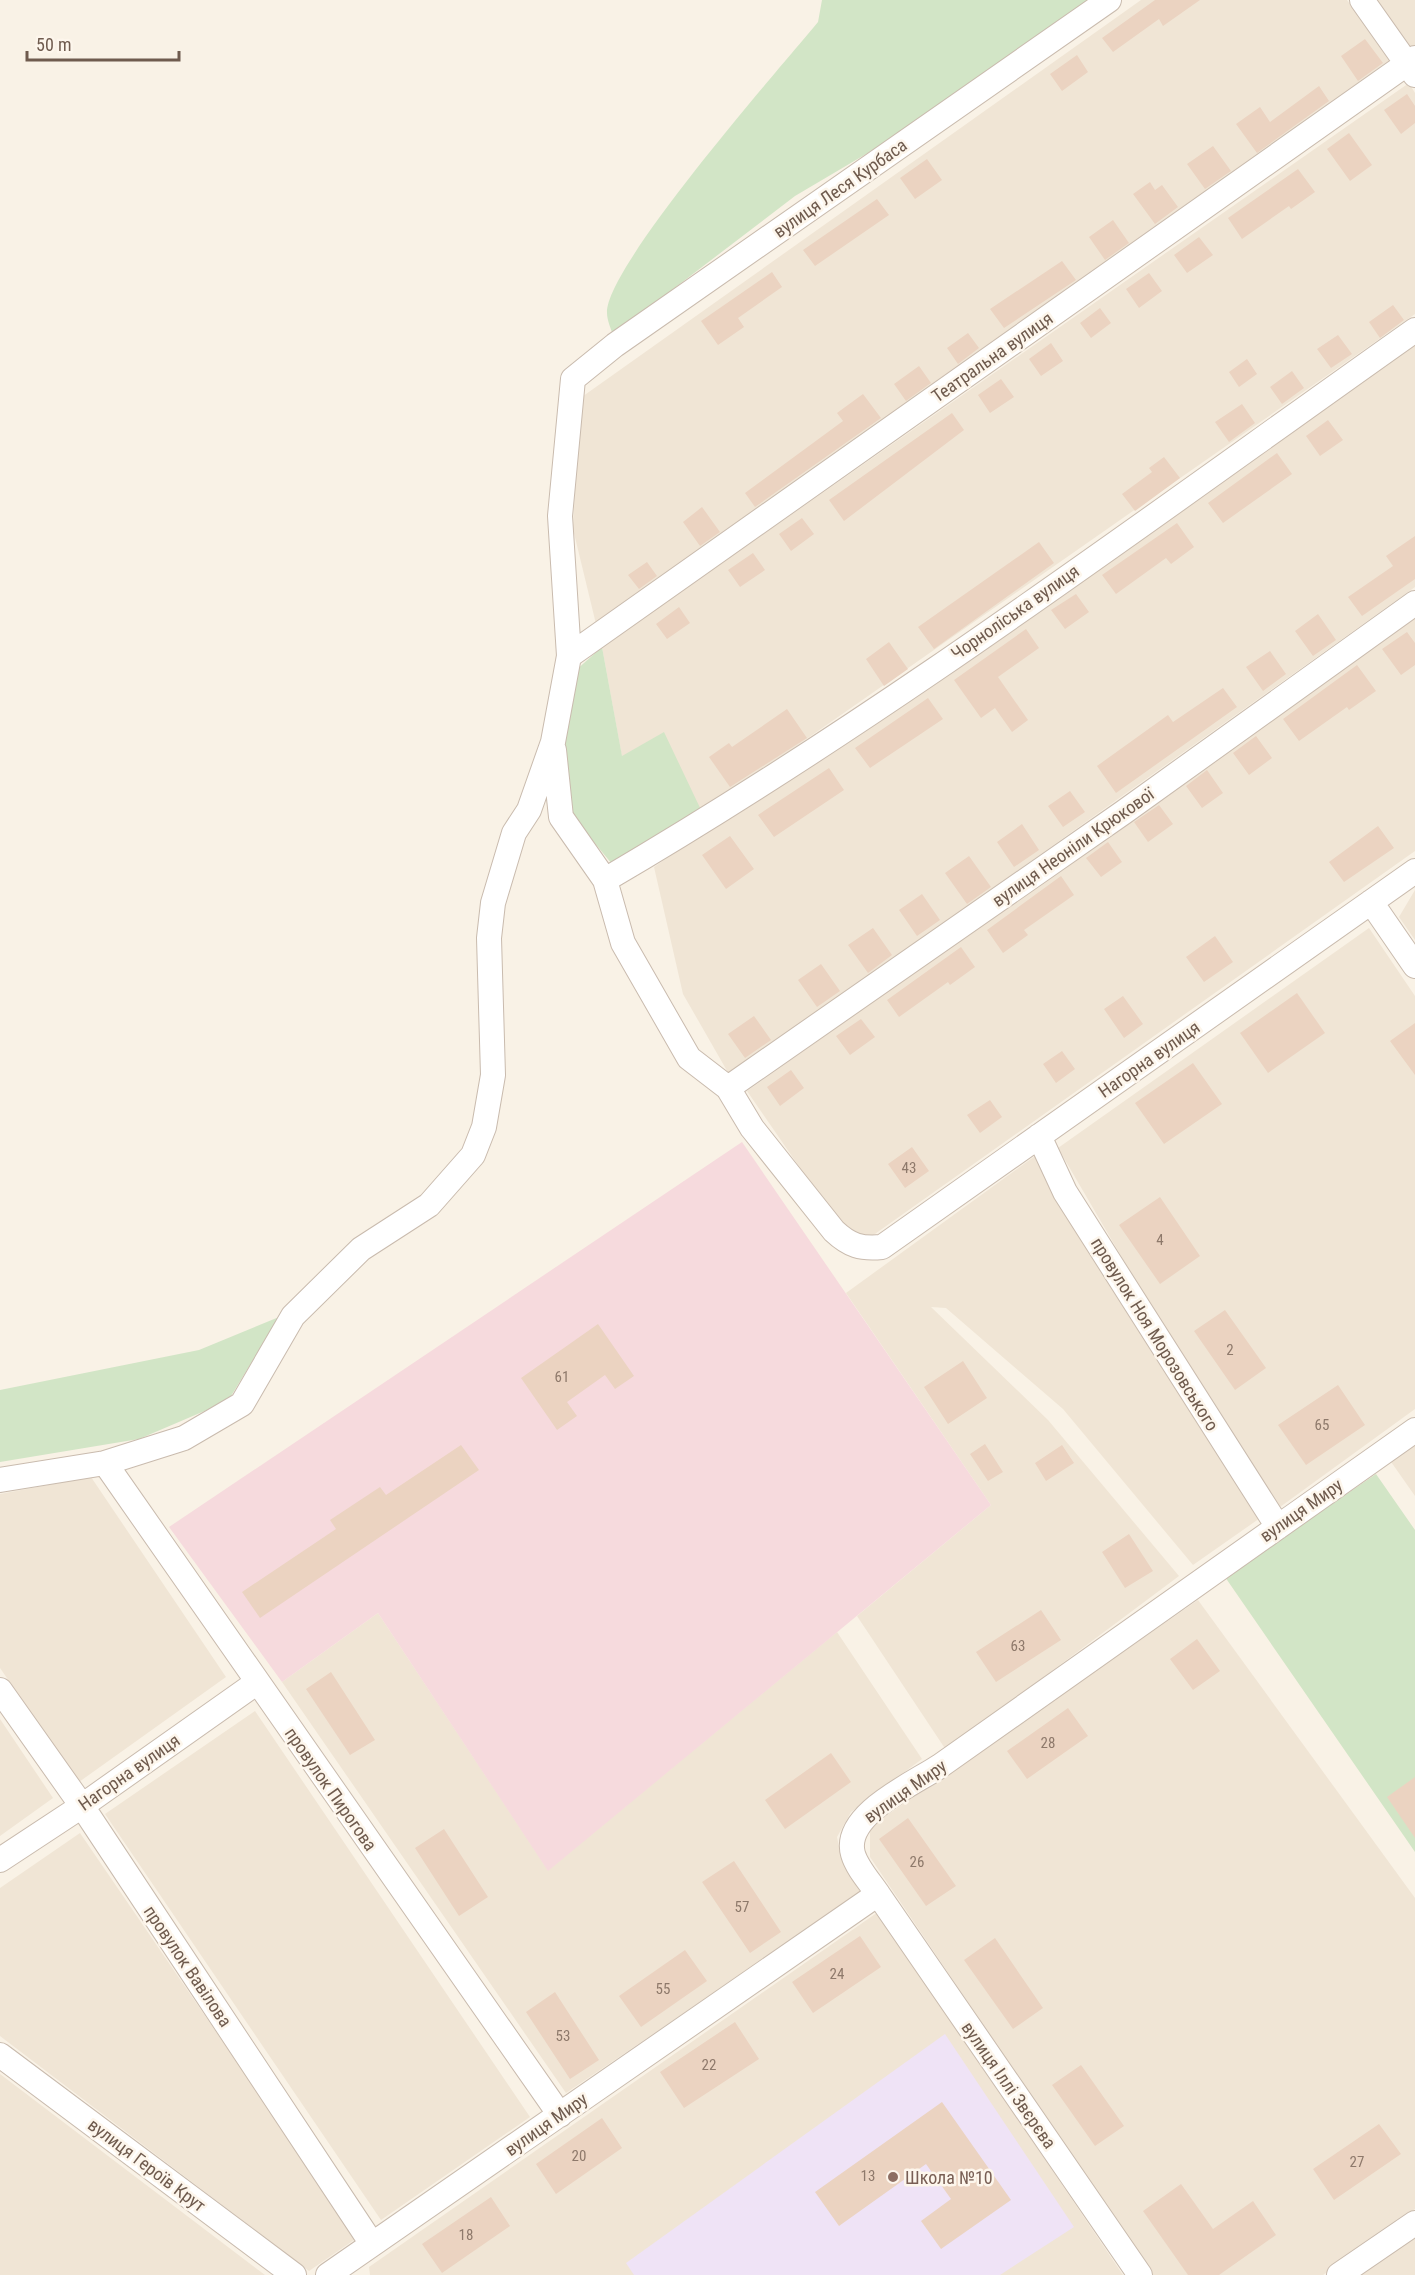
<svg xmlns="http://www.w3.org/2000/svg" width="1415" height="2275" font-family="'Roboto Condensed',sans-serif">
	<rect width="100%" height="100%" fill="#f9f2e6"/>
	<path fill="#f0e5d5" d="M1141 0H1347L1393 64 596 624 573 529 579 399Z
		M1373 0H1415V49L1411 52Z
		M1409 83 1415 93V314L702 812 622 757 602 647Z
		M1415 343V587L730 1076 683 994 654 867Z
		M1415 618V851L865 1241 840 1226 747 1091Z
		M1415 890V940L1399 917Z
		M1369 928 1415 996V1409L1280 1507 1152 1309 1058 1148Z
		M1035 1156 1263 1516 1193 1565 1063 1409 946 1308 931 1307 1048 1420 1179 1576 946 1750 857 1616 991 1505 846 1293Z
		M1415 1441V1496L1389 1459Z
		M91 1477 226 1677 79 1782 0 1668V1494Z
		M1198 1600 1415 1898V2209L1323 2275H1152L870 1857V1827Z
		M378 1613 548 1870 837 1632 922 1759 851 1812 837 1837 841 1856 864 1891 566 2093 282 1682Z
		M255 1711 530 2117 381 2220 105 1814Z
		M0 1719 53 1798 0 1836Z
		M80 1833 357 2238 309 2271 0 2036V1888Z
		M878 1912 1123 2275H370L369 2267Z
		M0 2074 265 2275H0Z
		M1415 2235V2275H1358Z"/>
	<path fill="#efe3f6" d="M945 2034 1074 2227 1000 2275H634L626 2263Z"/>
	<path fill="#f6dadd" d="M742 1142 991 1505 548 1871 378 1613 282 1682 169 1527Z"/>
	<path fill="#d2e5c6" d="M822 0H1089L883 144 795 196 613 335C611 329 607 320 607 313 605 267 781 67 818 22Z
		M602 647 622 756 664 732 702 812 612 864 569 812 565 743 575 671Z
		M279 1317 228 1401 139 1439 0 1462V1390L199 1350Z
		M1376 1474 1415 1530V1852L1225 1577Z"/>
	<path fill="#ebd3c1" d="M1155 0H1200L1163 26 1159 19 1113 52 1102 38Z
		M1365 39 1383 63 1358 81 1341 56Z
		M1077 55 1088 72 1062 91 1050 74Z
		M1319 86 1329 101 1257 153 1236 124 1260 107 1270 122Z
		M1407 94 1415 106V123L1401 134 1384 110Z
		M1349 133 1372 165 1350 181 1327 149Z
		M1213 146 1231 171 1205 189 1187 164Z
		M927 159 942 180 915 199 900 178Z
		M1298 169 1315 192 1291 209 1289 206 1242 239 1228 218Z
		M1150 182 1155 190 1162 185 1178 207 1155 224 1133 194Z
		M877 199 889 215 815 266 803 250Z
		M1113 220 1129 243 1105 260 1089 237Z
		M1199 237 1213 255 1187 273 1174 255Z
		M1062 261 1076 280 1004 328 990 309Z
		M772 272 782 287 738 318 744 327 718 345 701 321Z
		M1149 273 1162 291 1139 308 1126 289Z
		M1393 305 1404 320 1380 338 1369 322Z
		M1100 308 1111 323 1091 338 1080 323Z
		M968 333 979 348 958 364 947 348Z
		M1338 335 1352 354 1331 368 1317 349Z
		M1051 343 1063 361 1041 376 1029 359Z
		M1247 359 1257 374 1239 387 1229 372Z
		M919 366 931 383 906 401 894 384Z
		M1292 371 1304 388 1282 404 1270 387Z
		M1001 379 1014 397 990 413 978 395Z
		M863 394 881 418 755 507 745 493 843 421 837 413Z
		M1242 404 1255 423 1229 442 1215 422Z
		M952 413 964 430 844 521 829 500Z
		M1328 420 1343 440 1320 456 1306 436Z
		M1277 453 1292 474 1223 523 1208 503Z
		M1164 457 1180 478 1135 511 1122 494 1152 472 1149 468Z
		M702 507 720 532 700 546 683 522Z
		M802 518 814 534 791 551 779 534Z
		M1177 523 1194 547 1171 564 1166 558 1116 594 1102 575Z
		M1415 536V579L1362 616 1348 597 1393 566 1386 556Z
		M1039 542 1054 563 934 649 918 627Z
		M753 553 765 570 740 587 728 570Z
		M647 562 657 576 639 589 628 575Z
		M1076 594 1089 612 1065 629 1051 610Z
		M679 607 690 623 667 639 656 624Z
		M1318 614 1336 640 1313 656 1295 631Z
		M1026 629 1039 648 998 677 1028 720 1012 732 995 708 981 718 954 680Z
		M1407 632 1415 643V665L1401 675 1382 649Z
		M889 642 908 669 884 686 866 659Z
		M1270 651 1286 674 1263 691 1246 667Z
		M1357 665 1376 691 1349 710 1347 707 1299 741 1283 719Z
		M1223 688 1237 707 1116 793 1097 766 1168 715 1173 722Z
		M928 698 943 719 870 768 855 748Z
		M787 709 807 738 730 787 709 757 729 743 732 747Z
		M1256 736 1272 758 1249 775 1233 753Z
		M829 768 844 790 774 837 758 815Z
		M1207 770 1223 793 1202 808 1186 786Z
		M1070 791 1085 812 1063 827 1048 806Z
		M1159 805 1173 824 1148 842 1134 822Z
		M1022 824 1039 850 1014 867 997 842Z
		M1378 826 1394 848 1344 882 1329 862Z
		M730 836 754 869 726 889 702 855Z
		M1108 842 1122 862 1101 877 1086 858Z
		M969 856 991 887 967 904 945 873Z
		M1061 876 1074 895 1024 930 1028 935 1003 953 987 930Z
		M922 894 940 920 917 936 899 910Z
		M873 928 892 955 868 973 848 945Z
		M1215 936 1233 962 1204 982 1186 957Z
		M961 947 975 967 950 985 948 982 899 1017 887 1000Z
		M821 964 840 991 817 1007 798 980Z
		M1297 993 1325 1033 1268 1073 1240 1033Z
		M1123 996 1143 1024 1124 1038 1104 1009Z
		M754 1016 771 1040 745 1058 728 1034Z
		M861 1019 875 1037 850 1055 836 1036Z
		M1415 1023V1075L1390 1041Z
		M1062 1051 1075 1069 1056 1083 1043 1064Z
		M1193 1063 1222 1104 1164 1144 1135 1103Z
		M791 1070 804 1088 780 1106 767 1087Z
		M990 1100 1002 1117 980 1133 967 1115Z
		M912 1147 929 1171 905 1188 888 1164Z
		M1160 1197 1200 1256 1160 1284 1119 1225Z
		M1225 1310 1266 1368 1235 1390 1194 1331Z
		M598 1324 634 1376 615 1389 605 1375 567 1402 577 1416 557 1430 521 1378Z
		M963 1361 987 1398 948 1424 924 1387Z
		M1338 1385 1365 1425 1306 1465 1278 1425Z
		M985 1444 1003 1472 988 1481 970 1454Z
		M461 1445 479 1470 260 1618 242 1592 336 1529 330 1520 380 1487 386 1495Z
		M1062 1445 1074 1463 1046 1481 1035 1463Z
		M1129 1534 1153 1571 1125 1588 1102 1552Z
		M1041 1610 1061 1640 996 1682 976 1652Z
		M1197 1639 1220 1671 1193 1690 1170 1659Z
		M331 1672 375 1740 350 1755 306 1689Z
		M1068 1708 1088 1736 1027 1779 1007 1751Z
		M831 1753 851 1782 785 1829 765 1800Z
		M1415 1777V1838L1387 1797Z
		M908 1818 956 1886 926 1906 879 1839Z
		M444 1829 488 1897 459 1916 415 1848Z
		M734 1861 781 1932 750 1953 702 1882Z
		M860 1936 881 1967 813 2013 792 1982Z
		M995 1938 1043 2008 1013 2029 964 1960Z
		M685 1950 707 1981 641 2027 619 1996Z
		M555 1992 599 2060 570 2079 526 2012Z
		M735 2022 759 2059 684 2108 660 2072Z
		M1081 2065 1124 2126 1095 2146 1052 2085Z
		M942 2102 1011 2200 941 2249 921 2221 951 2199 926 2164 839 2226 815 2192Z
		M602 2118 622 2148 556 2194 536 2164Z
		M1379 2124 1401 2154 1334 2200 1313 2169Z
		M1181 2184 1213 2229 1253 2201 1276 2235 1219 2275H1188L1143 2211Z
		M491 2197 510 2226 442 2273 422 2244Z"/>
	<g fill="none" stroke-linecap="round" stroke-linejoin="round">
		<g stroke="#c9bbae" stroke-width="26">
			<path id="minor" d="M1362 0 1415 75
				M569 656 1415 58
				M554 750 561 817 605 880 623 943 689 1058 728 1088 752 1128 834 1231C850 1246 861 1249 882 1247L1415 871
				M605 880C887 715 1149 518 1415 330
				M1371 902 1415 966
				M728 1088 1124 812 1415 603
				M1039 1136 1065 1192 1278 1527
				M105 1463 560 2115
				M0 1480 105 1463 184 1438 242 1404 293 1316 361 1249 429 1205 473 1155 484 1127 493 1075 489 938 493 903 514 833 529 810 553 742 569 656 560 516 573 379 615 345 1109 0
				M0 1690 82 1806 372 2244
				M0 1860 82 1806 256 1683
				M878 1894 1140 2275
				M0 2055 294 2275
				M328 2275 878 1894C870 1882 857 1868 853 1854 842 1815 913 1784 940 1766L1415 1430
				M1339 2275 1415 2223"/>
		</g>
		<use href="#minor" stroke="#fff" stroke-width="24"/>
	</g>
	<circle fill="#8d6e63" stroke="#fdf6ec" stroke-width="2" cx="893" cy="2177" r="6"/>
	<g text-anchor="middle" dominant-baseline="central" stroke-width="5" stroke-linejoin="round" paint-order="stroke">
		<g font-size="15" fill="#8e796b">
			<text x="909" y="1168">43</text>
			<text x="1160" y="1240">4</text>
			<text x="1230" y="1350">2</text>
			<text x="562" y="1377">61</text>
			<text x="1322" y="1425">65</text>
			<text x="1018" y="1646">63</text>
			<text x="1048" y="1743">28</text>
			<text x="917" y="1862">26</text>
			<text x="742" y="1907">57</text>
			<text x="837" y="1974">24</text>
			<text x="663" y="1989">55</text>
			<text x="563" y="2036">53</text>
			<text x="709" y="2065">22</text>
			<text x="579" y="2156">20</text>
			<text x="1357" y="2162">27</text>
			<text x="868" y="2176">13</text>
			<text x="466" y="2235">18</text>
		</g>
		<g font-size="18" fill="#6f5b4e" stroke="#fdf6ec">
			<text transform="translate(840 188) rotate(-35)">вулиця Леся Курбаса</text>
			<text transform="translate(992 357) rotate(-35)">Театральна вулиця</text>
			<text transform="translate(1015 612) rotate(-35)">Чорноліська вулиця</text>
			<text transform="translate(1073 847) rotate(-35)">вулиця Неоніли Крюкової</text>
			<text transform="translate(1149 1059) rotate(-35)">Нагорна вулиця</text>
			<text transform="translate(1155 1334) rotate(58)">провулок Ноя Морозовського</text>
			<text transform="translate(1301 1510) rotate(-35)">вулиця Миру</text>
			<text transform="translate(129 1772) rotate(-35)">Нагорна вулиця</text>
			<text transform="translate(331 1789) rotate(55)">провулок Пирогова</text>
			<text transform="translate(905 1791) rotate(-35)">вулиця Миру</text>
			<text transform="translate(188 1966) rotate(56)">провулок Вавілова</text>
			<text transform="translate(1009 2085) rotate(55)">вулиця Іллі Звєрєва</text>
			<text transform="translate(546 2124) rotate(-35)">вулиця Миру</text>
			<text transform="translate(147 2165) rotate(37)">вулиця Героїв Крут</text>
		</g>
		<g font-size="18" fill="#785e54" stroke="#fdf6ec" text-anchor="start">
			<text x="905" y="2177">Школа №10</text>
		</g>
	</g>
	<path d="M27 51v9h152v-9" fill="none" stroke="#6f5b4e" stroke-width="3"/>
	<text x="36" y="51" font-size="18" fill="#6f5b4e" stroke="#fdf6ec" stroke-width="4.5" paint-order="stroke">50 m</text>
</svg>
